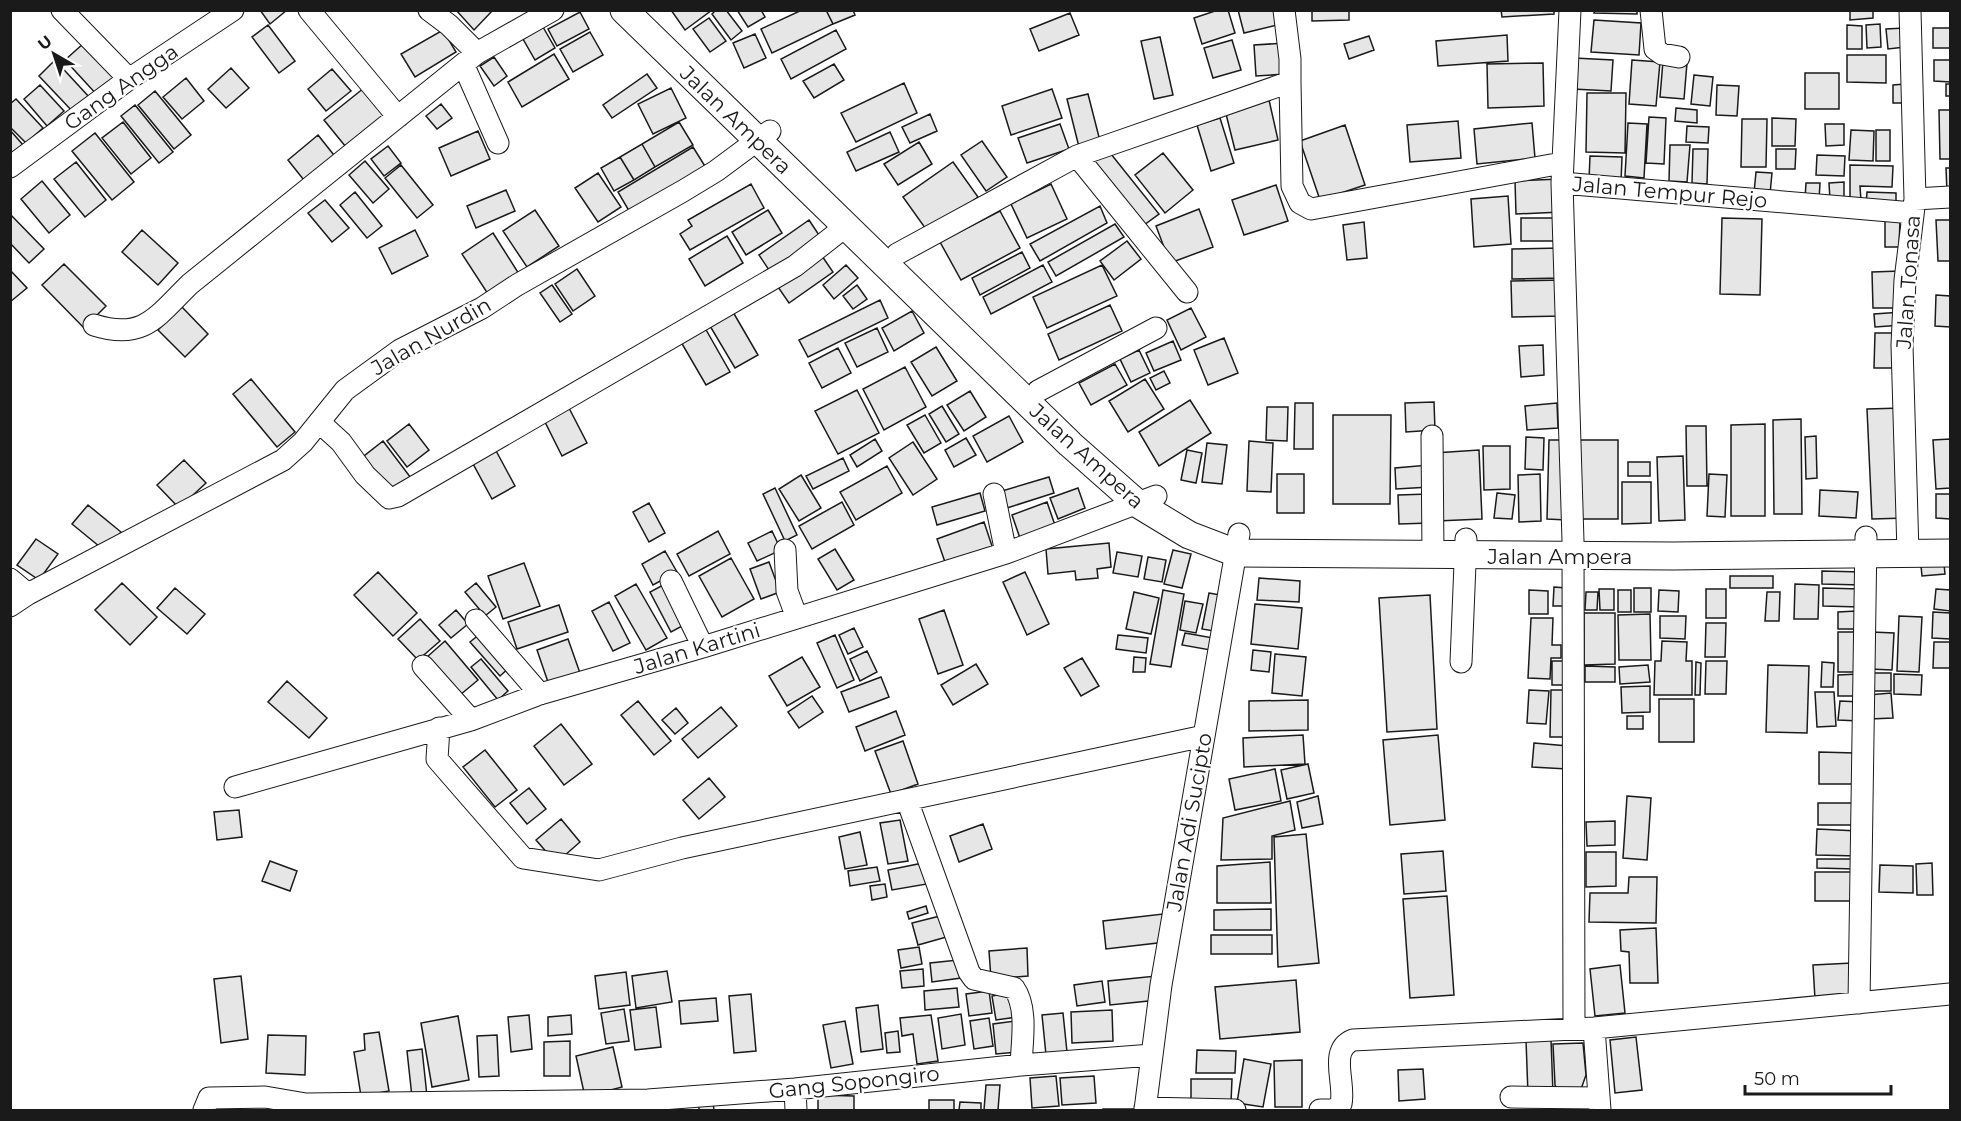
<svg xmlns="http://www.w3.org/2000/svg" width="1961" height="1121" font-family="Montserrat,sans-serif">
	<rect width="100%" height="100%" fill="#fff"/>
	<path fill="#e6e6e6" stroke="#1a1a1a" stroke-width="1.5" d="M260 10H287L270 24Z
		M456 10H493L474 30Z
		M671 10H712L685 30Z
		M716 10H726L742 31 731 40 712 14Z
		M737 10H761L765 17 748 27Z
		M802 10H826L833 24 772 53 761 29Z
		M826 10H853L855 15 833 24Z
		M1218 10H1228L1235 33 1202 44 1194 18Z
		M1238 10H1278L1281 24 1244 33Z
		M1312 10H1349V20L1312 21Z
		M1501 10H1554V14L1502 17Z
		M1595 10H1637V14L1594 13Z
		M1850 10H1873V18L1850 20Z
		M580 12 589 29 557 46 548 29Z
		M1070 13 1079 35 1039 51 1030 29Z
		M709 18 726 41 710 52 693 29Z
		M1594 20 1641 23 1639 55 1591 52Z
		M1880 24 1881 47 1867 48 1866 25Z
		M268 25 295 61 279 73 252 37Z
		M1847 25 1862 26V49H1847Z
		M543 27 555 48 535 60 523 39Z
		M1904 28 1905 47 1888 49 1886 29Z
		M1933 28H1950V48H1933Z
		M443 30 456 52 415 77 401 54Z
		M836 30 846 49 791 79 781 59Z
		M590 32 603 55 573 72 560 49Z
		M755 34 766 58 744 68 733 43Z
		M1507 35 1508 61 1438 66 1436 41Z
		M1369 36 1374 50 1349 59 1344 44Z
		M1160 37 1173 95 1154 99 1141 41Z
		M1232 40 1241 70 1213 78 1204 48Z
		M84 43 117 78 98 96 65 60Z
		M1286 43 1288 74 1256 76 1254 45Z
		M554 54 569 79 522 107 508 82Z
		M1847 55H1886V83L1847 82Z
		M494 57 507 76 494 86 480 66Z
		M1574 58 1613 60 1611 91 1573 89Z
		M55 60 90 98 74 113 39 76Z
		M1632 60 1660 62 1656 106 1629 104Z
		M1934 60H1950V82L1934 81Z
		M1663 61 1687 63 1684 99 1660 97Z
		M1543 63 1544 106 1488 108 1487 64Z
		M834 64 844 80 814 98 803 81Z
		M231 68 249 88 226 108 208 89Z
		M332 69 351 91 326 111 308 89Z
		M1805 73H1839V109H1805Z
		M647 74 657 88 612 118 603 105Z
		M1694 75 1713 77 1710 106 1691 104Z
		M186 78 204 101 182 119 163 97Z
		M904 83 917 113 856 142 841 113Z
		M369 84 394 115 350 152 324 120Z
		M1905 84 1906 103H1893V85Z
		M1946 84H1950V96H1946Z
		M40 85 64 111 47 126 24 99Z
		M1717 85 1739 86 1737 116 1716 115Z
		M671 88 686 118 653 134 638 104Z
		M1052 89 1062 118 1011 135 1002 106Z
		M155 91 191 135 174 149 138 105Z
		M1587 93H1626L1625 153 1586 152Z
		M1088 94 1100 141 1079 147 1067 99Z
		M16 99 43 128 26 143 10 127V104Z
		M1269 100 1278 140 1235 150 1225 110Z
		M441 104 452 118 437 129 426 116Z
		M135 105 173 152 159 163 121 116Z
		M1676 108 1697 110V123L1675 121Z
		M1939 110H1950V159H1940Z
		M930 114 937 131 910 143 902 127Z
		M1649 117 1666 118 1664 164 1646 163Z
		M1220 118 1234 163 1211 171 1197 125Z
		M1772 118 1796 119 1795 146H1772Z
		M1742 119H1767L1766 167H1741Z
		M1458 121 1461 158 1410 162 1407 125Z
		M123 122 151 158 131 174 102 138Z
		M679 122 693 145 655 167 642 144Z
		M1532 123 1535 158 1477 164 1474 129Z
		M1628 123 1647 124 1644 178 1625 176Z
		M1060 124 1069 149 1027 163 1018 138Z
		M1825 124H1844V145L1826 146Z
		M1345 125 1365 185 1320 200 1300 141Z
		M1687 126 1709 127 1708 143 1686 142Z
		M10 130 23 145 10 155Z
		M1851 130 1874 131 1873 161 1849 160Z
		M1876 130H1890V161H1876Z
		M478 131 490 159 451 176 439 148Z
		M890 132 899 152 856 171 847 152Z
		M95 133 134 182 112 200 72 151Z
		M318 135 337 159 307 184 288 160Z
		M982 141 1007 177 986 191 961 155Z
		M919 142 932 164 898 185 884 164Z
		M642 144 655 167 634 180 620 157Z
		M1670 145H1690L1687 182 1669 181Z
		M388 146 401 163 384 176 371 159Z
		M693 147 708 171 632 216 618 192Z
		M1107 149 1159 214 1144 225 1092 161Z
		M1693 149H1708L1707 184 1692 183Z
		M1776 149H1796L1795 169H1776Z
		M1163 153 1193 190 1165 213 1135 175Z
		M1817 155 1845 156 1844 176 1816 175Z
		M1590 156 1622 157 1621 182 1589 180Z
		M620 157 634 180 614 191 601 168Z
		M365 161 389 189 373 203 349 175Z
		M76 162 106 200 85 217 54 179Z
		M953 162 978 197 928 232 903 197Z
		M401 165 433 205 417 218 385 178Z
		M1850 165 1893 166 1892 187 1860 186 1861 201H1850Z
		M1946 168H1950V192H1947Z
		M1756 172 1772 173 1770 194 1754 193Z
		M598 173 621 207 598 222 575 188Z
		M1560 179 1561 212 1516 214 1515 181Z
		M42 181 70 215 49 233 21 199Z
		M1844 182V200H1830L1829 183Z
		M1806 183H1820L1819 200 1805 199Z
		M751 184 764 208 690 250 680 234 692 226 688 220Z
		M1051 184 1067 219 1027 238 1011 204Z
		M1276 185 1288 221 1244 235 1232 200Z
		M506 190 515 211 476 228 467 206Z
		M355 192 382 226 367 238 340 205Z
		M1867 192 1896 193V206L1866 205Z
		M1508 196 1511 244 1474 247 1471 199Z
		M325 200 349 228 332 242 308 213Z
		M1100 206 1107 223 1040 261 1030 244Z
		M1199 209 1213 247 1170 263 1156 226Z
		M535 210 559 246 527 267 503 231Z
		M768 210 782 233 746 255 732 232Z
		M1000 211 1020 248 961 280 940 242Z
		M10 214 44 249 29 263 10 243Z
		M1521 218H1562V241H1521Z
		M1722 218 1762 219 1760 295 1720 294Z
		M809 220 823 241 773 276 759 255Z
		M1885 220H1900L1899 247H1885Z
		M1936 220H1950V261H1938Z
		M1364 222 1367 258 1347 260 1343 225Z
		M1115 224 1124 237 1056 276 1048 262Z
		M142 230 178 263 158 285 122 252Z
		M415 230 428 256 392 274 379 248Z
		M493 233 519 274 488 294 462 254Z
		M727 236 743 263 705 286 689 259Z
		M1127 241 1141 259 1114 280 1100 261Z
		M1561 248 1562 278 1512 279V249Z
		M1022 252 1030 268 980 295 972 278Z
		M822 256 833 272 789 303 778 287Z
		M64 264 106 306 84 328 42 285Z
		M846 265 858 278 834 299 823 285Z
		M1043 265 1052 282 991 314 983 297Z
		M1102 265 1117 296 1047 328 1033 297Z
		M577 269 595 296 573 311 555 284Z
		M10 270 27 288 10 302Z
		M1900 271 1901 308H1873L1872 272Z
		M1563 280V316L1512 317 1511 281Z
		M552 285 572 314 560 322 540 293Z
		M857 285 867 299 853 309 843 296Z
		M1936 295 1950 296V327L1935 326Z
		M880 300 888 318 808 357 799 340Z
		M1110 305 1122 331 1059 360 1048 334Z
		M181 306 208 334 185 357 158 330Z
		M1191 308 1206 337 1181 350 1167 320Z
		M912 311 924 333 894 351 882 328Z
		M733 312 758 355 735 368 710 326Z
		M1902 312 1903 325 1875 327 1874 314Z
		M705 328 730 372 706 385 681 342Z
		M877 328 888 352 857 367 845 343Z
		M1875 333H1900L1899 368H1874Z
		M1224 338 1238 373 1208 385 1194 350Z
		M1173 341 1181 360 1154 371 1146 353Z
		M1543 345 1544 375 1521 377 1519 346Z
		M936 347 957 381 932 396 911 362Z
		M838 348 851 373 822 388 809 363Z
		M1139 350 1150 373 1131 382 1120 359Z
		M1115 364 1127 385 1091 405 1079 383Z
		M905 367 926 407 884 430 863 389Z
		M1164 371 1170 383 1156 390 1150 378Z
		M251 379 295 432 277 447 233 394Z
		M1145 379 1164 409 1128 432 1109 401Z
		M857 390 879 433 838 454 815 411Z
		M970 391 986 417 964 431 947 405Z
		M1190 400 1211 433 1159 466 1139 432Z
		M1434 402 1435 430 1406 432 1405 403Z
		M1295 403H1313V449H1294Z
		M1557 403 1558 428 1527 430 1525 406Z
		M942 406 959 434 946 442 929 414Z
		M1267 407H1288L1287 441 1266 440Z
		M569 408 587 443 562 456 544 420Z
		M1902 408 1906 518 1872 519 1867 409Z
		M925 415 941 443 924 453 907 425Z
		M1333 415H1391L1390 504H1333Z
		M1009 416 1023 442 987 462 973 436Z
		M1801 419 1802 514H1774L1773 420Z
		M409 424 429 450 407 467 387 441Z
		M1765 424V516H1731V425Z
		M1686 426H1706L1707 486H1687Z
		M1816 436 1817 478 1806 479 1805 437Z
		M1526 437 1544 438 1543 470 1525 469Z
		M966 438 976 455 954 467 945 450Z
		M875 439 882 451 857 467 850 455Z
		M1950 439V488L1936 489 1933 440Z
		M1549 440H1568L1567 520 1547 519Z
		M1580 440H1618V519H1581Z
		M383 441 411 478 391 493 364 456Z
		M1249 441 1273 443 1271 492 1247 491Z
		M913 442 937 479 913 495 889 458Z
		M1207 443 1227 445 1222 484 1202 482Z
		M1483 446H1510V489L1484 490Z
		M494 447 515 486 492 499 471 460Z
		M1187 450 1202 453 1196 483 1181 480Z
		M1479 450 1482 519 1437 521 1434 453Z
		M1683 456 1685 520 1659 521 1657 457Z
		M843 458 849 471 813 489 806 476Z
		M184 460 206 483 179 508 157 485Z
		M1628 462H1650V476H1628Z
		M1429 465 1430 487 1396 489 1395 468Z
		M887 466 902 493 856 520 840 492Z
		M1277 474H1304V513H1277Z
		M1540 474 1541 521 1519 522 1518 475Z
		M1709 474 1727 475 1725 517 1707 516Z
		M801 475 821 508 799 521 779 489Z
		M1049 477 1054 493 1007 508 1002 491Z
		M1622 482H1651V523L1622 524Z
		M775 488 797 535 785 541 763 494Z
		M1078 488 1085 508 1058 519 1050 498Z
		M1820 490 1858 492 1856 518 1819 516Z
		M980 493 985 511 937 525 932 507Z
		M1497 493 1515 495 1512 519 1494 518Z
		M1429 494 1430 523 1399 524 1398 495Z
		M1936 494H1950V519L1936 518Z
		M842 502 854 525 812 549 799 526Z
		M1047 502 1057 531 1022 544 1012 515Z
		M649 503 665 533 649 542 633 512Z
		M88 505 121 532 105 551 72 524Z
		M984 522 993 549 946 565 937 539Z
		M718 531 730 554 689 576 677 554Z
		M772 531 781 550 757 561 748 543Z
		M36 539 58 554 39 580 17 565Z
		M1109 543 1111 567 1097 569 1098 578 1076 580 1075 571 1048 574 1046 549Z
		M835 549 854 580 837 590 818 559Z
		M1173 550 1191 554 1182 588 1164 584Z
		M665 551 677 572 653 585 642 564Z
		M1117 552 1142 556 1138 577 1113 573Z
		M1148 557 1166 560 1162 582 1144 579Z
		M731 558 754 599 722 617 699 576Z
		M769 562 780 592 761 599 750 569Z
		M524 563 540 606 503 619 488 576Z
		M1944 564 1945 574 1922 576 1921 566Z
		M1822 571 1862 572 1861 585 1822 584Z
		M378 572 417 613 393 636 354 595Z
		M1025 572 1049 624 1027 635 1003 582Z
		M1730 576H1773V588H1730Z
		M1259 578 1300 581 1299 602 1257 600Z
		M122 583 157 617 130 645 95 610Z
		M476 583 496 607 485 616 465 592Z
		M636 584 667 638 646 650 615 596Z
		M665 584 686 624 671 632 650 592Z
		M1795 584 1819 585 1818 619H1794Z
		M1554 587 1566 588 1564 606H1553Z
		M175 588 205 614 187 634 157 608Z
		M1634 588H1651V612H1634Z
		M1823 588 1861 589 1860 607 1823 606Z
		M1599 589H1614V610H1600Z
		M1706 589H1726V618H1706Z
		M1936 589 1950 590V611L1934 609Z
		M1163 590 1184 594 1171 667 1150 664Z
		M1529 590 1548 591V614H1529Z
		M1618 590H1631V612H1618Z
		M1659 590 1679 591 1678 612 1658 611Z
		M1134 592 1159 598 1151 634 1126 629Z
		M1586 592H1598L1597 610H1585Z
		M1767 592H1780L1779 621H1765Z
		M1209 593 1226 596 1219 632 1202 629Z
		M1430 595 1437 729 1387 732 1379 598Z
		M1185 601 1203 604 1196 633 1180 630Z
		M609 602 630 643 613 651 592 611Z
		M1255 604 1302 608 1298 649 1251 644Z
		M559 605 568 632 517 649 508 622Z
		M456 610 468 624 451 638 439 625Z
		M944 610 963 665 938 674 919 619Z
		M1856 611 1857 629H1838V612Z
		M1933 612 1950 613V639L1932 638Z
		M1584 613H1615V664L1584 665Z
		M1650 614 1651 660H1619L1618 615Z
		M1660 616H1686L1685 639 1660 638Z
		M1899 616 1922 617 1919 672 1897 671Z
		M1531 618H1553L1552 645H1561V658H1551L1550 679 1528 678Z
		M420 619 440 641 418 660 398 639Z
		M1706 623H1726L1725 657H1705Z
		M854 628 863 647 848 654 839 635Z
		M1838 632H1859V672H1838Z
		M1872 632 1894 633 1892 670 1870 669Z
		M481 633 510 667 500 676 470 642Z
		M1185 633 1219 639 1216 651 1182 645Z
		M835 635 854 680 837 688 817 643Z
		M1118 635 1148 638 1146 653 1116 649Z
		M568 639 580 673 549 685 537 650Z
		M445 641 478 680 460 695 427 657Z
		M1662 641 1687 642 1686 661H1692V695H1654L1655 661H1661Z
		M1934 642H1950V668H1933Z
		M1253 650 1271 652 1269 672 1251 670Z
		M867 651 877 672 860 681 850 659Z
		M1275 654 1306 657 1302 696 1272 693Z
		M802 657 820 687 787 706 769 676Z
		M1134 657 1146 658 1145 672H1133Z
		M1082 658 1099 686 1081 696 1064 668Z
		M481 659 508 691 498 700 471 667Z
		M1552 661H1567V685H1552Z
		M1706 661H1727L1726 694H1705Z
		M1696 662 1701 663 1700 695H1695Z
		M1822 662 1834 663 1833 687H1821Z
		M976 664 988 684 953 705 941 685Z
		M1648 665 1650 682 1620 684 1619 667Z
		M1768 665 1809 666 1807 733 1766 732Z
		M1585 666 1615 667V682H1585Z
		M1870 673H1891V691H1869Z
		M1859 674V696H1838V675Z
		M1894 674 1922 675 1921 695 1894 694Z
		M881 677 889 697 849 712 841 692Z
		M287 681 327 718 309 738 268 702Z
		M1650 686V712L1622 713 1621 687Z
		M1529 690 1549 691 1546 724 1527 723Z
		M1551 690H1568V737H1550Z
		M1815 692H1834L1836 726 1817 727Z
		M1891 693 1893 718 1870 719 1868 695Z
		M812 696 823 712 799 728 788 712Z
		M1659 699H1694V742H1659Z
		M1308 700V730L1249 731V701Z
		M638 701 671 741 654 755 621 715Z
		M1840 701 1861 702 1859 721 1838 720Z
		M721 707 737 726 698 758 682 739Z
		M676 708 688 723 675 734 662 720Z
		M896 711 905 735 865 751 856 727Z
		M1627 716H1643V729H1627Z
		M561 724 592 764 564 785 534 746Z
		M1303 735 1305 764 1244 767 1243 738Z
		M1438 735 1445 820 1390 825 1383 740Z
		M903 741 918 784 891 794 875 751Z
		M1534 743 1568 746 1567 769 1532 767Z
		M485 750 517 790 495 807 463 767Z
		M1819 752 1855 753V784H1819Z
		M1308 764 1314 793 1287 799 1281 770Z
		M1275 769 1281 801 1235 810 1229 779Z
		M709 778 725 797 699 819 683 800Z
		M529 788 546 809 527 824 510 803Z
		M1318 796 1323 824 1302 828 1297 802Z
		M1627 796 1651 798 1647 860 1623 858Z
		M1290 801 1295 830 1272 836V859L1221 860 1223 818Z
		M1818 803H1854V825H1818Z
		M239 810 242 837 217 840 214 812Z
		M561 819 580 842 556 863 536 840Z
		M900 820 908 861 888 864 880 823Z
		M1615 821V845L1587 846 1586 822Z
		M983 824 992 849 959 862 950 836Z
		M1817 829 1858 831V856L1816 855Z
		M860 832 867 865 845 869 839 837Z
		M1306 834 1319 963 1278 967 1274 837Z
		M1443 851 1446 891 1404 894 1401 854Z
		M1586 852H1616V886L1586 887Z
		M1817 859H1856V869L1817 868Z
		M270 861 297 871 290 891 262 881Z
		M1270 862 1271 903H1217V866Z
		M923 863 927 884 892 890 888 870Z
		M1932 863 1933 895H1917L1916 864Z
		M1880 865 1913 866V893L1879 892Z
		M877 867 880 881 850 886 848 871Z
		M1815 872H1857L1856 901H1815Z
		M1629 877H1657L1656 923 1589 922 1590 893H1628Z
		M885 884 887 897 872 900 870 886Z
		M1447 896 1454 995 1410 998 1403 899Z
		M926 906 928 913 909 919 907 912Z
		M1271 909V930H1214V910Z
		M1163 914 1166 942 1106 949 1103 921Z
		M944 915 950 936 918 945 912 923Z
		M1656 928 1658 983H1630L1629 952 1621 951 1620 930Z
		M1211 935H1272V954H1211Z
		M919 947 922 964 901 968 898 950Z
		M1027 948 1028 976 991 979 989 951Z
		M958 960 961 978 932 982 930 963Z
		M1852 963 1854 997 1815 999 1813 965Z
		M1620 965 1625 1013 1595 1016 1590 969Z
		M923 969 924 986 902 988 900 971Z
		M667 971 672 1002 636 1008 632 976Z
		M626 972 630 1005 599 1009 595 976Z
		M241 976 248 1039 221 1043 214 979Z
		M1156 976 1158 1000 1110 1005 1108 981Z
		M1296 980 1300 1032 1220 1039 1215 987Z
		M1102 981 1105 1002 1077 1006 1074 985Z
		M957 988 959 1007 925 1010 924 991Z
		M989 991 992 1013 969 1016 966 994Z
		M1013 992 1017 1017 996 1020 992 996Z
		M751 994 756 1051 734 1053 729 996Z
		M716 998 718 1021 681 1024 679 1001Z
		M878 1005 883 1049 861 1052 856 1008Z
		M656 1007 661 1047 635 1050 630 1010Z
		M624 1009 629 1041 606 1044 601 1013Z
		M1112 1010 1113 1041 1072 1043 1071 1012Z
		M1063 1013 1067 1052 1046 1055 1042 1015Z
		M961 1014 965 1045 942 1049 938 1018Z
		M529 1015 532 1049 511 1052 508 1017Z
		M571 1015 572 1034 548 1036V1017Z
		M931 1015 938 1061 917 1064 913 1034 902 1036 900 1018Z
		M458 1016 469 1080 432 1087 421 1023Z
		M989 1018 993 1046 974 1049 970 1021Z
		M845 1021 853 1064 831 1068 823 1025Z
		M1015 1021 1018 1052 996 1054 993 1024Z
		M898 1031 900 1052 887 1053 885 1033Z
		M379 1032 389 1091 361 1096 354 1052 365 1050 364 1034Z
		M268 1035 306 1036 305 1075 266 1073Z
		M497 1035 499 1076 479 1077 477 1036Z
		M1636 1037 1642 1090 1615 1093 1610 1040Z
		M1551 1039 1553 1094 1528 1095 1526 1040Z
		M570 1041V1076H544V1042Z
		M1583 1043 1586 1075 1579 1095 1561 1096 1555 1085 1553 1044Z
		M613 1047 622 1087 585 1097 576 1056Z
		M422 1049 427 1096 412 1097 407 1051Z
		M1197 1050 1236 1051 1235 1073H1196Z
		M1244 1059 1271 1064 1263 1107 1237 1103Z
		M1302 1060V1107H1275L1274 1061Z
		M1423 1069 1425 1099 1399 1101 1398 1070Z
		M1056 1076 1059 1106 1032 1108 1030 1078Z
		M1094 1076 1096 1103 1062 1105 1060 1078Z
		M1191 1079H1232L1231 1103 1191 1102Z
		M986 1085H1000L998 1110H984Z
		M818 1095 854 1096V1110H818Z
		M929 1100H954V1110H929Z
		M713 1102 714 1110H699V1103Z
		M960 1102 981 1103V1110H959Z
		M1103 1109H1140V1110H1103Z"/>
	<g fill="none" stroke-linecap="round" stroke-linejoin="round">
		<g stroke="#1a1a1a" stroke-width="23">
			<path id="minor" d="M62 10 129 79
				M309 10 398 117
				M429 10 449 25 477 53
				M1284 10 1290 59V82
				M1570 10 1562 183 1913 213
				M1651 10 1655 49 1662 54 1679 57
				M464 66 498 143
				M1077 156 1187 292
				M10 167 129 79 233 10
				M1562 183 1573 541 1574 1027
				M1915 199 1950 197
				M897 254 1077 156 1290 82 1292 186 1300 203 1311 209 1562 163
				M94 325C144 341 157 316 190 284L477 53 553 10
				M1038 391 1156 328
				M319 422 341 442 365 475 389 498 398 496 795 266 845 227
				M1432 436 1433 555
				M994 494 1006 553
				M785 550 787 591 797 618
				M1908 553 1902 345 1905 280 1915 199 1910 10
				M10 579 28 594
				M671 581 703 647
				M10 606 28 594 283 460 303 442 345 390 400 350 482 308 517 285 683 191 716 171 770 131
				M476 620 540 694
				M1461 662 1466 539
				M423 666 471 720
				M439 728 437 759 523 858 599 870 682 848 1204 736
				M235 787 471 720 540 694 703 647 1006 553 1156 496
				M907 800 969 972 974 979 1014 988C1028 1008 1022 1041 1021 1065
				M1859 1003 1866 537
				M1594 1028 1600 1110
				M795 1089 796 1110
				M1511 1097 1599 1098
				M1145 1108 1235 1110
				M204 1110 209 1098 265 1097 306 1104 648 1100 795 1089 1021 1065 1152 1055
				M1145 1110 1161 985 1239 534
				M1320 1110H1334L1341 1104C1346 1083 1328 1050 1353 1040L1594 1028 1950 994"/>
		</g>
		<g stroke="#1a1a1a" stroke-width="29">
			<path id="major" d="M624 10 1070 444 1138 504 1189 535 1236 553 1673 556 1950 553"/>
		</g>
		<use href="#minor" stroke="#fff" stroke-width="21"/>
		<use href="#major" stroke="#fff" stroke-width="27"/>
	</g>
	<g text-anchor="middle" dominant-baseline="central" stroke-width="4.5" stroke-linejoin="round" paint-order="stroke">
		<g font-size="21" fill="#1a1a1a" stroke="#fff">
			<text transform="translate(121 87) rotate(-35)">Gang Angga</text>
			<text transform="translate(736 120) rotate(44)">Jalan Ampera</text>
			<text transform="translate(1670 192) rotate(5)">Jalan Tempur Rejo</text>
			<text transform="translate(1908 282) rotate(-86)">Jalan Tonasa</text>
			<text transform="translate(431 336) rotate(-30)">Jalan Nurdin</text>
			<text transform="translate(1087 456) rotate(42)">Jalan Ampera</text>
			<text x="1560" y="556">Jalan Ampera</text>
			<text transform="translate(697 648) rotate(-17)">Jalan Kartini</text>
			<text transform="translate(1189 822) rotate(-80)">Jalan Adi Sucipto</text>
			<text transform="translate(854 1082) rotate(-6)">Gang Sopongiro</text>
		</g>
	</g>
	<rect width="1961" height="1121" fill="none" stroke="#1a1a1a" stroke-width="24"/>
	<g transform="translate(54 54) rotate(321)" stroke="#ffffff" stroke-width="4.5" paint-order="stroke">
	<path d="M0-4.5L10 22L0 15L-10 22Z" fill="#1a1a1a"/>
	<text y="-9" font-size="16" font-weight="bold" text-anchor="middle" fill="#1a1a1a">U</text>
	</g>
	<path d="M1745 1085v9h146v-9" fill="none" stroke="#1a1a1a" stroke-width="3"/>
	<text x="1754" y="1085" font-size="18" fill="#1a1a1a" stroke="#ffffff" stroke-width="4.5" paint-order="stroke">50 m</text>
</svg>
